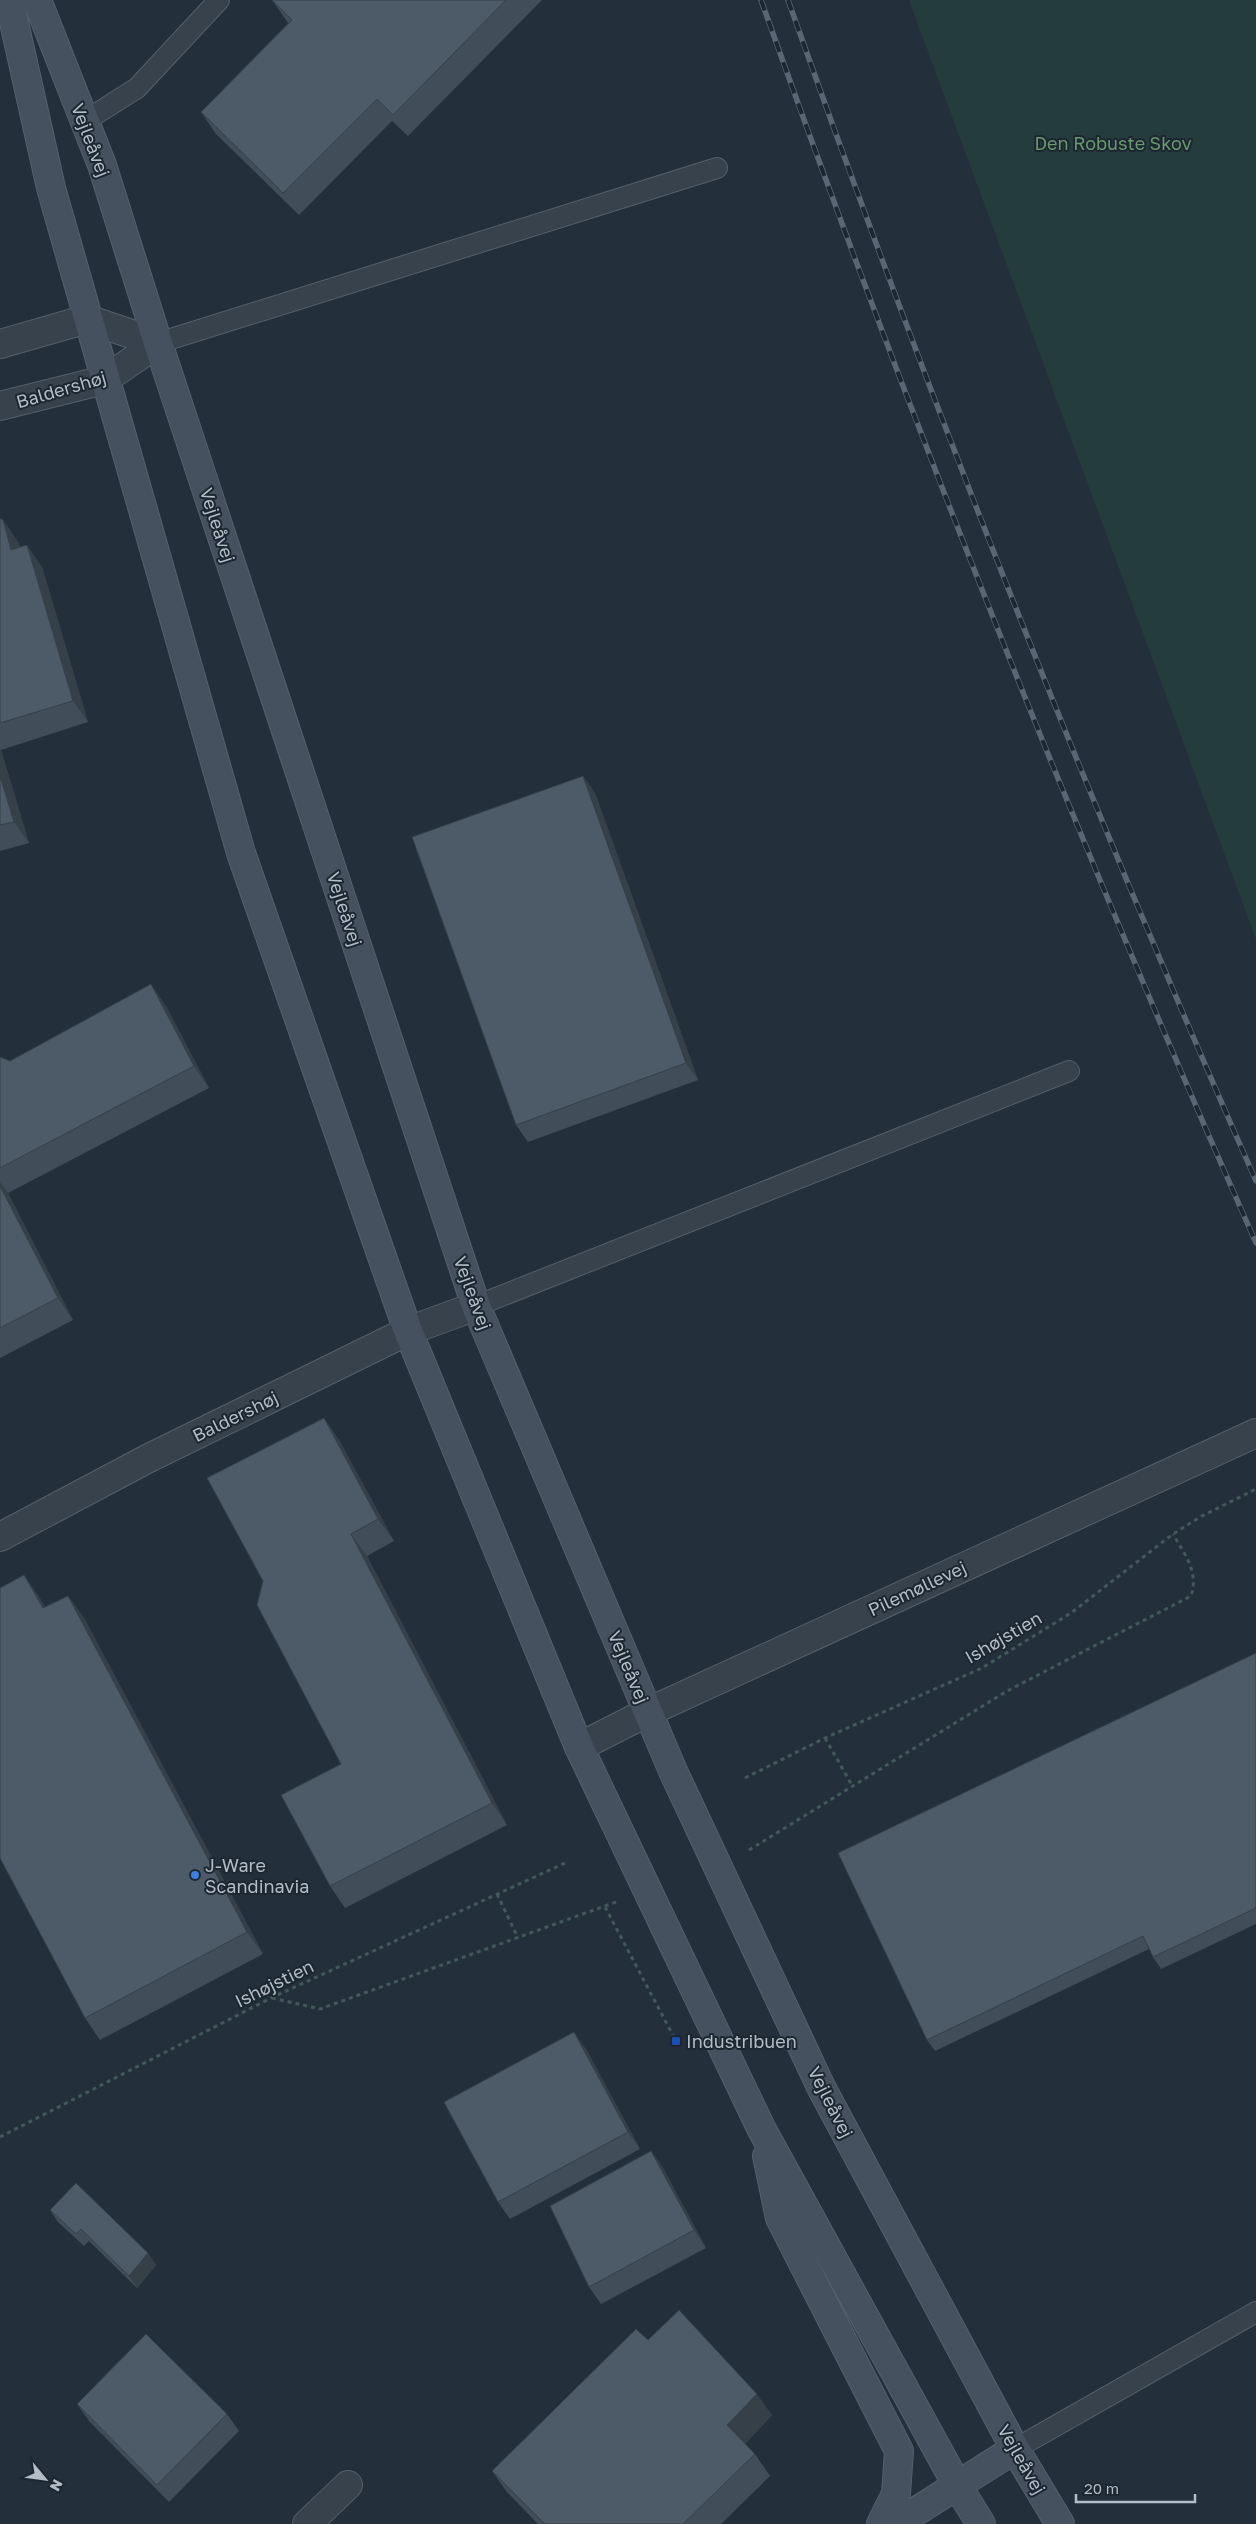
<svg xmlns="http://www.w3.org/2000/svg" width="1256" height="2524" font-family="'Golos Text',sans-serif">
	<rect width="100%" height="100%" fill="#23303c"/>
	<path fill="#253c3d" d="M909 0H1256V939Z"/>
	<g fill="none" stroke-linecap="round" stroke-linejoin="round">
		<g stroke="#55606a" stroke-width="22">
			<path id="lane" d="M85 121 137 88 219 0
				M158 343 717 168
				M476 1306 1069 1071
				M1015 2449 1256 2312"/>
		</g>
		<g stroke="#55606a" stroke-width="30">
			<path id="street" d="M0 344 87 319 158 343
				M0 406 104 380 158 343
				M0 1537 147 1459 408 1331 476 1306
				M579 1747 648 1712 1256 1433
				M307 2524 348 2485"/>
		</g>
		<g stroke="#55606a" stroke-width="30">
			<path id="secondary" d="M9 0 51 188 241 853 408 1331 579 1747 761 2128 957 2485 981 2524
				M37 0 102 165 158 343 476 1306 673 1771 821 2087 1015 2449 1060 2524
				M767 2156 780 2218 899 2451 896 2494 881 2524
				M896 2524 1015 2449"/>
		</g>
		<path stroke="#435959" stroke-width="3" stroke-dasharray="4 4" stroke-linecap="butt" d="M825 1738 853 1787
			M745 1778 825 1738 982 1668 1071 1613 1173 1534 1200 1517 1256 1489
			M749 1850 1007 1691 1191 1596C1199 1572 1185 1555 1173 1534
			M497 1894 518 1938
			M605 1907 676 2041
			M272 1998 320 2009 616 1902
			M0 2137 271 1998 565 1863"/>
		<use href="#lane" stroke="#37424c" stroke-width="20"/>
		<use href="#street" stroke="#37424c" stroke-width="28"/>
		<use href="#secondary" stroke="#45515f" stroke-width="28"/>
		<g stroke="#596673" stroke-width="5.5">
			<path id="rail" d="M761 0C910 420 1075 835 1256 1243
				M788 0C929 399 1085 794 1256 1181"/>
		</g>
		<use href="#rail" stroke="#1c2731" stroke-width="4" stroke-dasharray="11" stroke-linecap="butt"/>
	</g>
	<path fill="#414e59" d="M272 0H542L408 136 392 121 299 215 216 134 201 112 288 23Z
		M0 518 3 520 18 542 20 547 42 567 88 722 1 750 29 843 0 851Z
		M583 776 595 793 698 1080 528 1142 516 1125Z
		M166 1006 209 1088 8 1193 73 1320 0 1358V1057L10 1061Z
		M324 1418 339 1440 394 1541 367 1556 507 1825 345 1908 330 1886 341 1764Z
		M24 1575 39 1597 45 1607 68 1596 84 1618 263 1954 100 2040 85 2018Z
		M1256 1653V1924L1161 1969 1153 1957 1149 1949 935 2051 927 2040Z
		M586 2049 640 2149 510 2219 498 2202Z
		M651 2151 663 2168 706 2248 601 2304 589 2287Z
		M50 2210 148 2253 156 2265 137 2288 89 2241 84 2246 58 2222Z
		M648 2340 772 2415 745 2444 755 2454 770 2476 721 2524H538L507 2492 492 2471Z
		M77 2404 227 2414 239 2431 169 2502 89 2421Z"/>
	<path fill="#354048" d="M3 520 18 542 26 572 11 550Z
		M27 545 42 567 88 722 73 701Z
		M0 749 1 750 29 843 14 822 0 776Z
		M583 776 595 793 698 1080 686 1063Z
		M151 984 166 1006 209 1088 194 1066Z
		M0 1182 8 1193 73 1320 58 1298 0 1186Z
		M324 1418 339 1440 394 1541 378 1519Z
		M351 1534 367 1556 507 1825 492 1803Z
		M24 1575 39 1597 58 1630 43 1608Z
		M68 1596 84 1618 263 1954 247 1932Z
		M574 2032 586 2049 640 2149 628 2132Z
		M651 2151 663 2168 706 2248 694 2230Z
		M148 2253 156 2265 137 2288 129 2276Z
		M757 2394 772 2415 742 2447 727 2425Z"/>
	<path fill="#4c5b67" stroke="#354048" d="M272 0H506L393 115 377 99 283 193 201 112 292 20Z
		M0 518 3 520 11 550 27 545 73 701 0 723Z
		M0 776 14 822 0 825Z
		M583 776 686 1063 516 1125 412 837Z
		M151 984 194 1066 0 1168V1057L10 1061Z
		M0 1186 58 1298 0 1328Z
		M324 1418 378 1519 351 1534 492 1803 330 1886 281 1795 341 1764 257 1605 263 1581 207 1478Z
		M24 1575 43 1608 68 1596 247 1932 85 2018 0 1858V1588Z
		M1256 1653V1908L1153 1957 1143 1936 927 2040 838 1853Z
		M574 2032 628 2132 498 2202 444 2102Z
		M651 2151 694 2230 589 2287 550 2206Z
		M76 2183 148 2253 129 2276 81 2229 76 2234 50 2210Z
		M679 2310 757 2394 727 2425 755 2454 683 2524H545L492 2471 636 2329 648 2340Z
		M146 2334 227 2414 157 2485 77 2404Z"/>
	<circle fill="#3f7fe0" stroke="#1c2731" stroke-width="2" cx="195" cy="1875" r="5"/>
	<rect fill="#1a4fb4" stroke="#1c2731" stroke-width="2" x="671" y="2036" width="10" height="10" rx="2.5"/>
	<g text-anchor="middle" dominant-baseline="central" stroke-width="4" stroke-linejoin="round" paint-order="stroke">
		<g font-size="18" fill="#b2bdc7" stroke="#1c2731">
			<text transform="translate(91 140) rotate(69)">Vejleåvej</text>
			<text transform="translate(61 389) rotate(-16)">Baldershøj</text>
			<text transform="translate(218 525) rotate(72)">Vejleåvej</text>
			<text transform="translate(345 909) rotate(72)">Vejleåvej</text>
			<text transform="translate(473 1293) rotate(70)">Vejleåvej</text>
			<text transform="translate(235 1416) rotate(-26)">Baldershøj</text>
			<text transform="translate(917 1588) rotate(-25)">Pilemøllevej</text>
			<text transform="translate(1003 1637) rotate(-30)">Ishøjstien</text>
			<text transform="translate(629 1667) rotate(67)">Vejleåvej</text>
			<text transform="translate(274 1983) rotate(-26)">Ishøjstien</text>
			<text transform="translate(831 2102) rotate(63)">Vejleåvej</text>
			<text transform="translate(1022 2459) rotate(60)">Vejleåvej</text>
		</g>
		<g font-size="18" fill="#6a986f" stroke="#1c2731">
			<text x="1113" y="143">Den Robuste Skov</text>
		</g>
		<g font-size="18" fill="#b2bdc7" stroke="#1c2731" text-anchor="start">
			<text x="205" y="1865">J-Ware<tspan x="205" dy="21">Scandinavia</tspan></text>
			<text x="686" y="2041">Industribuen</text>
		</g>
	</g>
	<g transform="translate(45 2479) rotate(119)" stroke="#1c2731" stroke-width="4" paint-order="stroke">
	<path d="M0-4L9 19L0 12L-9 19Z" fill="#b2bdc7"/>
	<text y="-8" font-size="14" font-weight="bold" text-anchor="middle" fill="#b2bdc7">N</text>
	</g>
	<path d="M1076 2494v8h119v-8" fill="none" stroke="#b2bdc7" stroke-width="2.5"/>
	<text x="1084" y="2494" font-size="15" fill="#b2bdc7" stroke="#1c2731" stroke-width="4" paint-order="stroke">20 m</text>
</svg>
